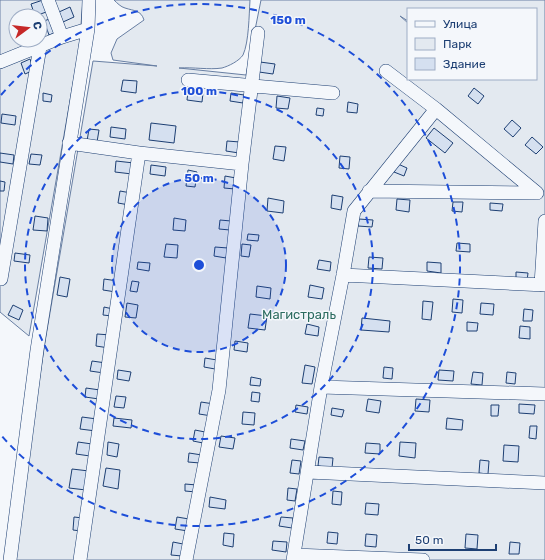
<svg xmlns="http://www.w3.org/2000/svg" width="545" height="560" font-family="Rubik,sans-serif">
	<rect width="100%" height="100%" fill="#f4f7fb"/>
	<path fill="#e3e9f0" stroke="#687fa3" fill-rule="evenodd" d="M0 0H83L79 49 29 336 0 312ZM16 16H40V40H16Z
		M114 0H250C249 15 249 42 243 55 239 61 229 66 222 68 209 70 193 67 179 68L246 75 261 0H545V560H12L45 342 93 61 157 66 113 60 111 53 117 39 144 20C141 10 134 11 125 8 121 7 117 3 114 0ZM408 9H536V79H408V23L400 16 408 21Z"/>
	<path fill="#d5e0f0" stroke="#1d3f73" d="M43 0 49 11 35 16 31 4Z
		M70 7 74 17 63 22 59 12Z
		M52 18 57 32 49 35 44 21Z
		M30 59 34 70 25 74 21 63Z
		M260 62 275 64 273 74 259 72Z
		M123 80 137 81 136 93 121 91Z
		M474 88 484 96 478 104 468 96Z
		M188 91 203 93 202 102 187 100Z
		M43 93 52 95 51 102 43 101Z
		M231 93 244 95 243 103 230 101Z
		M277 96 290 98 288 109 276 108Z
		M348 102 358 104 357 113 347 112Z
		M317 108 324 109 323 116 316 115Z
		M2 114 16 116 15 125 1 123Z
		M512 120 521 128 513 137 504 129Z
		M151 123 176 126 174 143 149 140Z
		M111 127 126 129 125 139 110 137Z
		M434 128 453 143 445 153 426 138Z
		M89 129 99 130 97 142 87 141Z
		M532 137 543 147 536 154 525 145Z
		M227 141 240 142 239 153 226 151Z
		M275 146 286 147 284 161 273 159Z
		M0 153 14 155 13 164 0 162Z
		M31 154 42 155 40 165 29 164Z
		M340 156 350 157 349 169 339 168Z
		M116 161 134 163 132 174 115 172Z
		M398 164 407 168 404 176 394 172Z
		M151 165 166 167 165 176 150 174Z
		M188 170 197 172 195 187 186 186Z
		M225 176 236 178 235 189 224 188Z
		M0 181 5 182 4 191H0Z
		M120 191 131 193 129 205 118 203Z
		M332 195 343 197 341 210 331 208Z
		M268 198 284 201 283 213 267 211Z
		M397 199 410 200 409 212 396 210Z
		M453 202H463L462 212 452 211Z
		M490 203 503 204 502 211 490 210Z
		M35 216 48 218 47 231 33 230Z
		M174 218 186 220 185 231 173 230Z
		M359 219 373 220 372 227 358 226Z
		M220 220 231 221 230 230 219 229Z
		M248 234 259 235 258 241 247 240Z
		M457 243 470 244V252L456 251Z
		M166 244 178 245 177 258 164 257Z
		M242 244 251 245 249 257 241 256Z
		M215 247 228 248 226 258 214 256Z
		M15 253 30 255 29 263 14 261Z
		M369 257 383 258 382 269 368 268Z
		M319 260 331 262 330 271 317 269Z
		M138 262 150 263 149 271 137 269Z
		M427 262 441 263V273L427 271Z
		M516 272 528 273 527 281 516 280Z
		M60 277 70 279 67 297 57 295Z
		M104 279 118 281 116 292 103 290Z
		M132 281 139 282 137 292 130 291Z
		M310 285 324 288 322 299 308 297Z
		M257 286 271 288 270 299 256 297Z
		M453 299 463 300 462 313 452 312Z
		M423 301 433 302 431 320 422 319Z
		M127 303 138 305 136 318 125 317Z
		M481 303 494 304 493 315 480 314Z
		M13 305 23 310 19 320 8 315Z
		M104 307 113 309 112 316 103 315Z
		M524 309 533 310 532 321H523Z
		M250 314 267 316 265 330 248 328Z
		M362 318 390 321 389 332 361 330Z
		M467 322 478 323 477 331H467Z
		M307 324 319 327 318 336 305 334Z
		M520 326 530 327V339L519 338Z
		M97 334 111 335 109 348 96 346Z
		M235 341 248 343 247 352 234 350Z
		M205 358 217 360 215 369 204 367Z
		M92 361 106 363 104 373 90 371Z
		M305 365 315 367 312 384 302 383Z
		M384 367 393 368 392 379 383 378Z
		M118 370 131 372 129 381 117 379Z
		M439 370 454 371 453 381 438 380Z
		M473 372 483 373 482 385 471 384Z
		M507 372 516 373 515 384 506 383Z
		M251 377 261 379 260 386 250 385Z
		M86 388 100 390 99 399 85 397Z
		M252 392 260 393 259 402 251 401Z
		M116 396 126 397 124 408 114 407Z
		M368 399 381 401 379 413 366 411Z
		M416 399 430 400 429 412 415 411Z
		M201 402 214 404 212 416 199 414Z
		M519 404 535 405 534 414 519 413Z
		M296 405 308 407 307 414 295 412Z
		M491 405H499L498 416H491Z
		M332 408 344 410 342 417 331 415Z
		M243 412 255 413 254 425 242 424Z
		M82 417 97 419 96 431 80 429Z
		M114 418 132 420 131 428 113 426Z
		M447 418 463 420 462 430 446 429Z
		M530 426H537L536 439 529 438Z
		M195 430 205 432 203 443 193 441Z
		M221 436 235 438 233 449 219 447Z
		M291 439 305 441 303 450 290 448Z
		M78 442 92 444 90 456 76 454Z
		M108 442 119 444 117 457 107 455Z
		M400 442 416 443 415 458 399 456Z
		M366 443 380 444V454L365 453Z
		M504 445 519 446 518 462 503 461Z
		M189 453 202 455 200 463 188 462Z
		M319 457 333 458 332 468 318 466Z
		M292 460 301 461 299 474 290 473Z
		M480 460 489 461 488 474 479 473Z
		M106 468 120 470 118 489 103 486Z
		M72 469 89 471 86 490 69 488Z
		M185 484 197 485 196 492 185 491Z
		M288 488 297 489 295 501 287 500Z
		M333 491 342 492 341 505 332 504Z
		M210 497 226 500 225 509 209 507Z
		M366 503 379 504 378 515 365 514Z
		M74 517 83 518 81 531 73 530Z
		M177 517 189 519 188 531 175 529Z
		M281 517 293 518 292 528 279 526Z
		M328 532 338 533 337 544 327 543Z
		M224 533 234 534 233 547 223 545Z
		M366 534 377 535 376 547 365 546Z
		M466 534 478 535 477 549 465 548Z
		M273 541 287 542 286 552 272 550Z
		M173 542 183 544 182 556 171 555Z
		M510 542 520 543 519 554H509Z"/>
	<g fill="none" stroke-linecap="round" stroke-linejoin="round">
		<g stroke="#1d3f73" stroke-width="14">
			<path id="minor" d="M48 0 62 37
				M0 62 62 37 88 29
				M188 80 333 93
				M69 143 139 153 242 164 219 390 186 560
				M242 164 258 33
				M369 191 537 193 436 109 386 71
				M343 275 545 285
				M1 279 40 47
				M541 285 545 221
				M321 387 545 394
				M308 472 545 483
				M294 555 423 560
				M10 560 37 350 88 29 89 0
				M80 560 139 153
				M293 560 321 387 343 275 354 211 436 109"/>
		</g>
		<use href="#minor" stroke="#f4f7fb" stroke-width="13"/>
	</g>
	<circle cx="199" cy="265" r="87" fill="#1d4ed8" fill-opacity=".12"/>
	<g fill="none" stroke="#1d4ed8" stroke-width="2" stroke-dasharray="7 5">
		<circle cx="199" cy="265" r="87"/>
		<circle cx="199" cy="265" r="174"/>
		<path d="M1 95A261 261 0 1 1 1 435"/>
	</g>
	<g text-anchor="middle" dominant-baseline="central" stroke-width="3" stroke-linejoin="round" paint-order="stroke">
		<g font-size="13" fill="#2c6c60" stroke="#f4f7fb">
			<text x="299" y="314">Магистраль</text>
		</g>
	</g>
	<circle cx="199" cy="265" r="6" fill="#1d4ed8" stroke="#f4f7fb" stroke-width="2"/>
	<g font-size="12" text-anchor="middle" font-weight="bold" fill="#1d4ed8" stroke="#f4f7fb" stroke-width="3" stroke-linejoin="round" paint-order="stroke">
		<text x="288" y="24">150 m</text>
		<text x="199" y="95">100 m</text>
		<text x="199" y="182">50 m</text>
	</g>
	<rect x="407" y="8" width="130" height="72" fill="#f4f7fb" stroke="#9eadc5"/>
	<rect x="415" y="21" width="20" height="6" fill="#f4f7fb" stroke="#9eadc5"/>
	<text x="443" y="28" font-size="12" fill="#1d3f73">Улица</text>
	<rect x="415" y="38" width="20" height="12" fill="#e3e9f0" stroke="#9eadc5"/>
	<text x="443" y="48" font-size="12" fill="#1d3f73">Парк</text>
	<rect x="415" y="58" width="20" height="12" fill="#d5e0f0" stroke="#9eadc5"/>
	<text x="443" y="68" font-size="12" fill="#1d3f73">Здание</text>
	<g transform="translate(28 28) rotate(75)"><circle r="19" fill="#f4f7fb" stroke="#9eadc5"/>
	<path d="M0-3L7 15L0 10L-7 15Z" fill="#c62828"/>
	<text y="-6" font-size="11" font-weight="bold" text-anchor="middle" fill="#1d3f73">С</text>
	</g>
	<path d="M409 544v6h87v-6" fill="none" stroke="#1d3f73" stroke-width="2"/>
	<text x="415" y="544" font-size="12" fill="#1d3f73" stroke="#f4f7fb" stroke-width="3" paint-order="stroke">50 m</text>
</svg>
